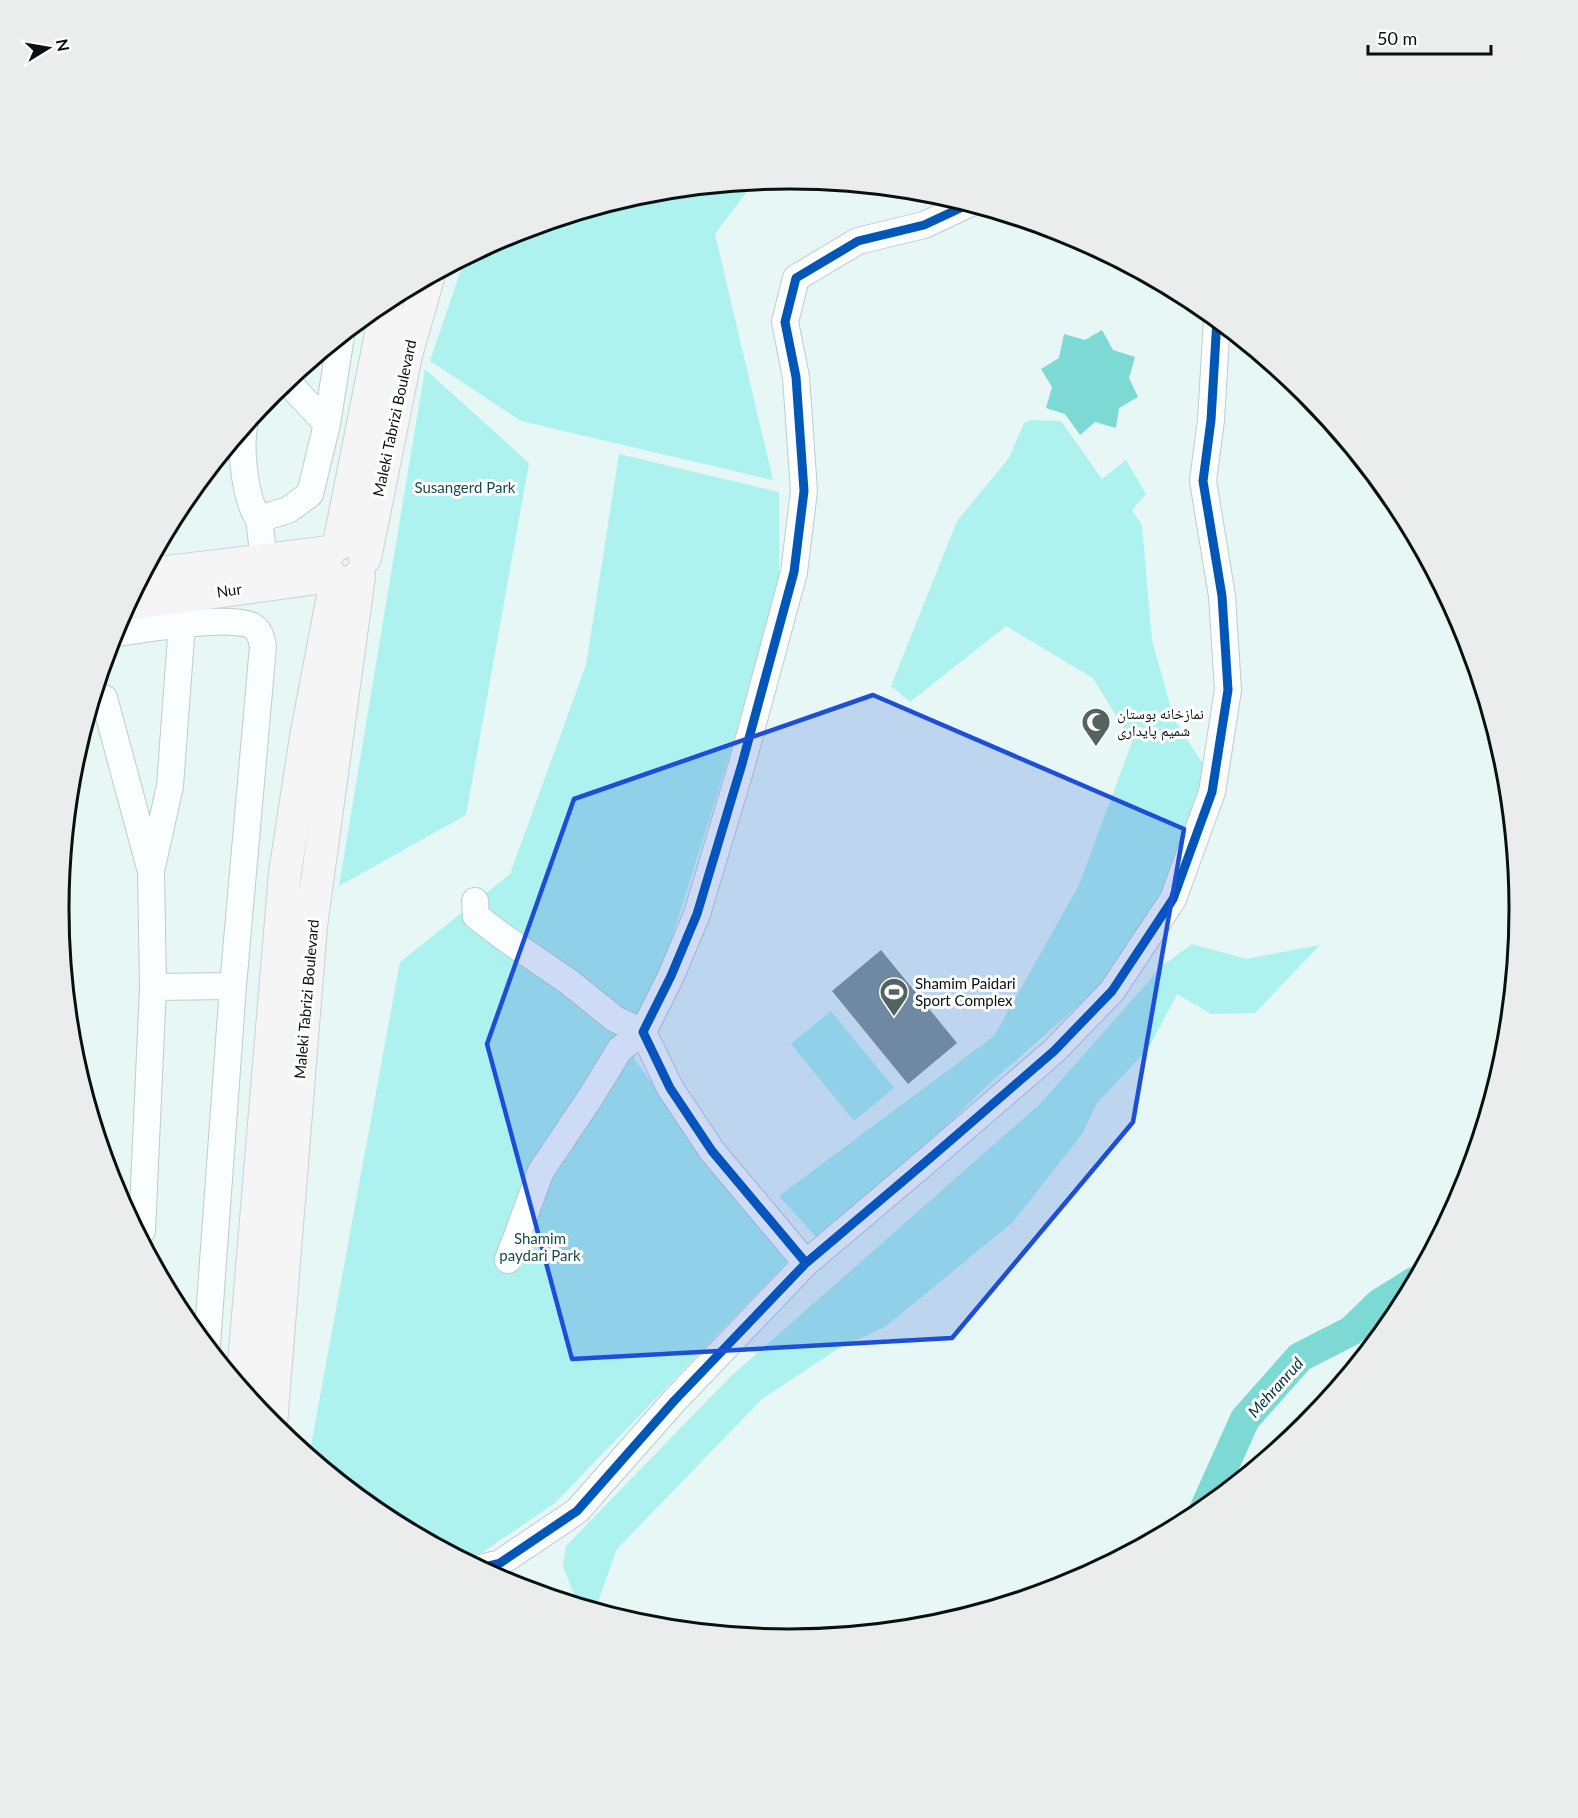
<svg xmlns="http://www.w3.org/2000/svg" width="1578" height="1818" font-family="Lato,'Noto Naskh Arabic',sans-serif">
	<rect width="100%" height="100%" fill="#e6f7f6"/>
	<path fill="#adf2ee" d="M754 182 715 234 773 480 521 421 430 361 465 258 510 234 647 192Z
		M425 369 529 463 466 815 339 886Z
		M1032 420 1061 421 1102 479 1126 460 1146 494 1132 510 1142 525 1152 640 1174 719 1206 769 1162 892 1104 983 989 1084 928 1143 818 1239 779 1196 994 1036 1079 885 1132 742 1093 678 1006 626 910 702 891 686 957 521 1009 458 1024 423Z
		M619 454 779 492V597L634 1059 788 1261 555 1503 480 1554 457 1556 383 1516 309 1456 400 962 510 874 586 665Z
		M1192 944 1246 959 1320 945 1255 1013 1211 1014 1177 994 1148 1049 1097 1103 1082 1134 1013 1222 885 1327 839 1348 762 1399 617 1549 595 1610 578 1605 563 1566 566 1546 730 1377 1040 1104 1162 966Z
		M831 1011 894 1088 854 1121 791 1044Z"/>
	<path fill="#7cd9d4" d="M1102 330 1113 350 1135 357 1129 378 1138 397 1119 408 1116 428 1095 422 1080 435 1065 414 1046 408 1052 387 1041 369 1059 358 1064 334 1085 340Z"/>
	<g fill="none" stroke-linecap="round" stroke-linejoin="round">
		<path stroke="#7cd9d4" stroke-width="30" d="M1205 1508 1245 1419 1300 1357 1351 1331 1379 1304 1414 1282"/>
	</g>
	<path fill="#849897" d="M881 950 957 1043 908 1084 832 991Z"/>
	<g fill="none" stroke-linecap="round" stroke-linejoin="round">
		<g stroke="#becccb" stroke-width="28">
			<path id="minor" d="M288 380 295 390 327 424
				M244 427C240 450 245 501 259 519
				M264 560 259 519 288 510 310 494 327 424 341 336
				M113 634C138 630 234 614 252 626 260 630 261 638 263 646L233 986 207 1345
				M104 698 150 868
				M475 901 476 916 502 936 569 982 615 1019 643 1032 620 1049 590 1098 541 1171 508 1260
				M153 987 233 986
				M139 1234 142 1231 153 987 151 871 170 786 182 624V609
				M806 1263 712 1151 670 1088 643 1032 671 976 697 914 742 764 794 572 804 491 796 377 785 322 796 278 858 241 924 225 969 204
				M480 1568 500 1563 577 1511 674 1401 806 1263 929 1159 1054 1051 1112 991 1173 899 1212 792 1228 690 1222 596 1203 481 1211 420 1217 319"/>
		</g>
		<g stroke="#c9d1d1" stroke-width="34">
			<path id="major" d="M339 544 388 299
				M365 558 406 355 428 278
				M143 575 329 552
				M128 604 331 576
				M242 1388 285 873 306 737 336 580
				M271 1424 311 926 359 576"/>
		</g>
		<use href="#minor" stroke="#fbfefe" stroke-width="26"/>
		<use href="#major" stroke="#f5f5f5" stroke-width="32"/>
		<g stroke="#fff" stroke-width="13">
			<path id="cycleway" d="M806 1263 712 1151 670 1088 643 1032 671 976 697 914 742 764 794 572 804 491 796 377 785 322 796 278 858 241 924 225 969 204
				M480 1568 500 1563 577 1511 674 1401 806 1263 929 1159 1054 1051 1112 991 1173 899 1212 792 1228 690 1222 596 1203 481 1211 420 1217 319"/>
		</g>
		<use href="#cycleway" stroke="#0057b8" stroke-width="9"/>
	</g>
	<path fill="#1d4ed8" fill-opacity="0.2" stroke="#1d4ed8" stroke-width="4.5" stroke-linejoin="round" d="M873 695 1184 829 1133 1122 952 1338 572 1359 487 1044 574 799Z"/>
	<defs>
		<g id="mosque-pin" transform="scale(1.5)"><path d="M0 17L-7.5 6A9.5 9.5 0 1 1 7.5 6Z" fill="#546260" stroke="#fff"/><path d="M3.5-4.9A6 6 0 1 0 3.5 4.9A5 5 0 1 1 3.5-4.9Z" fill="#fff"/></g>
		<g id="stadium-pin" transform="scale(1.5)"><path d="M0 17L-7.5 6A9.5 9.5 0 1 1 7.5 6Z" fill="#546260" stroke="#fff"/><path d="M0-5a6.5 5 0 1 0 0 10a6.5 5 0 1 0 0-10ZM-3.5-1.8h7v3.6h-7Z" fill="#fff"/></g>
	</defs>
	<g fill-rule="evenodd">
		<use href="#mosque-pin" x="1096" y="722"/>
		<use href="#stadium-pin" x="894" y="992"/>
	</g>
	<g text-anchor="middle" dominant-baseline="central" stroke-width="6" stroke-linejoin="round" paint-order="stroke">
		<g font-size="15" fill="#061110" stroke="#fff">
			<text transform="translate(394 418) rotate(-78)">Maleki Tabrizi Boulevard</text>
			<text transform="translate(229 590) rotate(-8)">Nur</text>
			<text transform="translate(306 999) rotate(-85)">Maleki Tabrizi Boulevard</text>
		</g>
		<g font-size="15" fill="#154c4a" stroke="#fff">
			<text x="465" y="487">Susangerd Park</text>
			<text x="540" y="1238">Shamim<tspan x="540" dy="17">paydari Park</tspan></text>
		</g>
		<g font-size="15" fill="#061110" stroke="#fff" text-anchor="start">
			<text x="1117" y="713">نمازخانه بوستان<tspan x="1117" dy="17">شمیم پایداری</tspan></text>
			<text x="915" y="983">Shamim Paidari<tspan x="915" dy="17">Sport Complex</tspan></text>
		</g>
		<g font-size="16" font-style="italic" fill="#003b38" stroke="#fff">
			<text transform="translate(1275 1387) rotate(-48)">Mehranrud</text>
		</g>
	</g>
	<path d="M0 0H1578V1818H0ZM69 909a720 720 0 1 1 1440 0a720 720 0 1 1-1440 0Z" fill="#ebecec" fill-rule="evenodd"/>
	<path fill="none" stroke="#061110" stroke-width="3" d="M69 909a720 720 0 1 1 1440 0a720 720 0 1 1-1440 0Z"/>
	<g transform="translate(48 48) rotate(79)" stroke="#ffffff" stroke-width="4.5" paint-order="stroke">
	<path d="M0-4.5L10 22L0 15L-10 22Z" fill="#061110"/>
	<text y="-9" font-size="16" font-weight="bold" text-anchor="middle" fill="#061110">N</text>
	</g>
	<path d="M1368 45v9h123v-9" fill="none" stroke="#061110" stroke-width="3"/>
	<text x="1377" y="45" font-size="18" fill="#061110" stroke="#ffffff" stroke-width="4.5" paint-order="stroke">50 m</text>
</svg>
